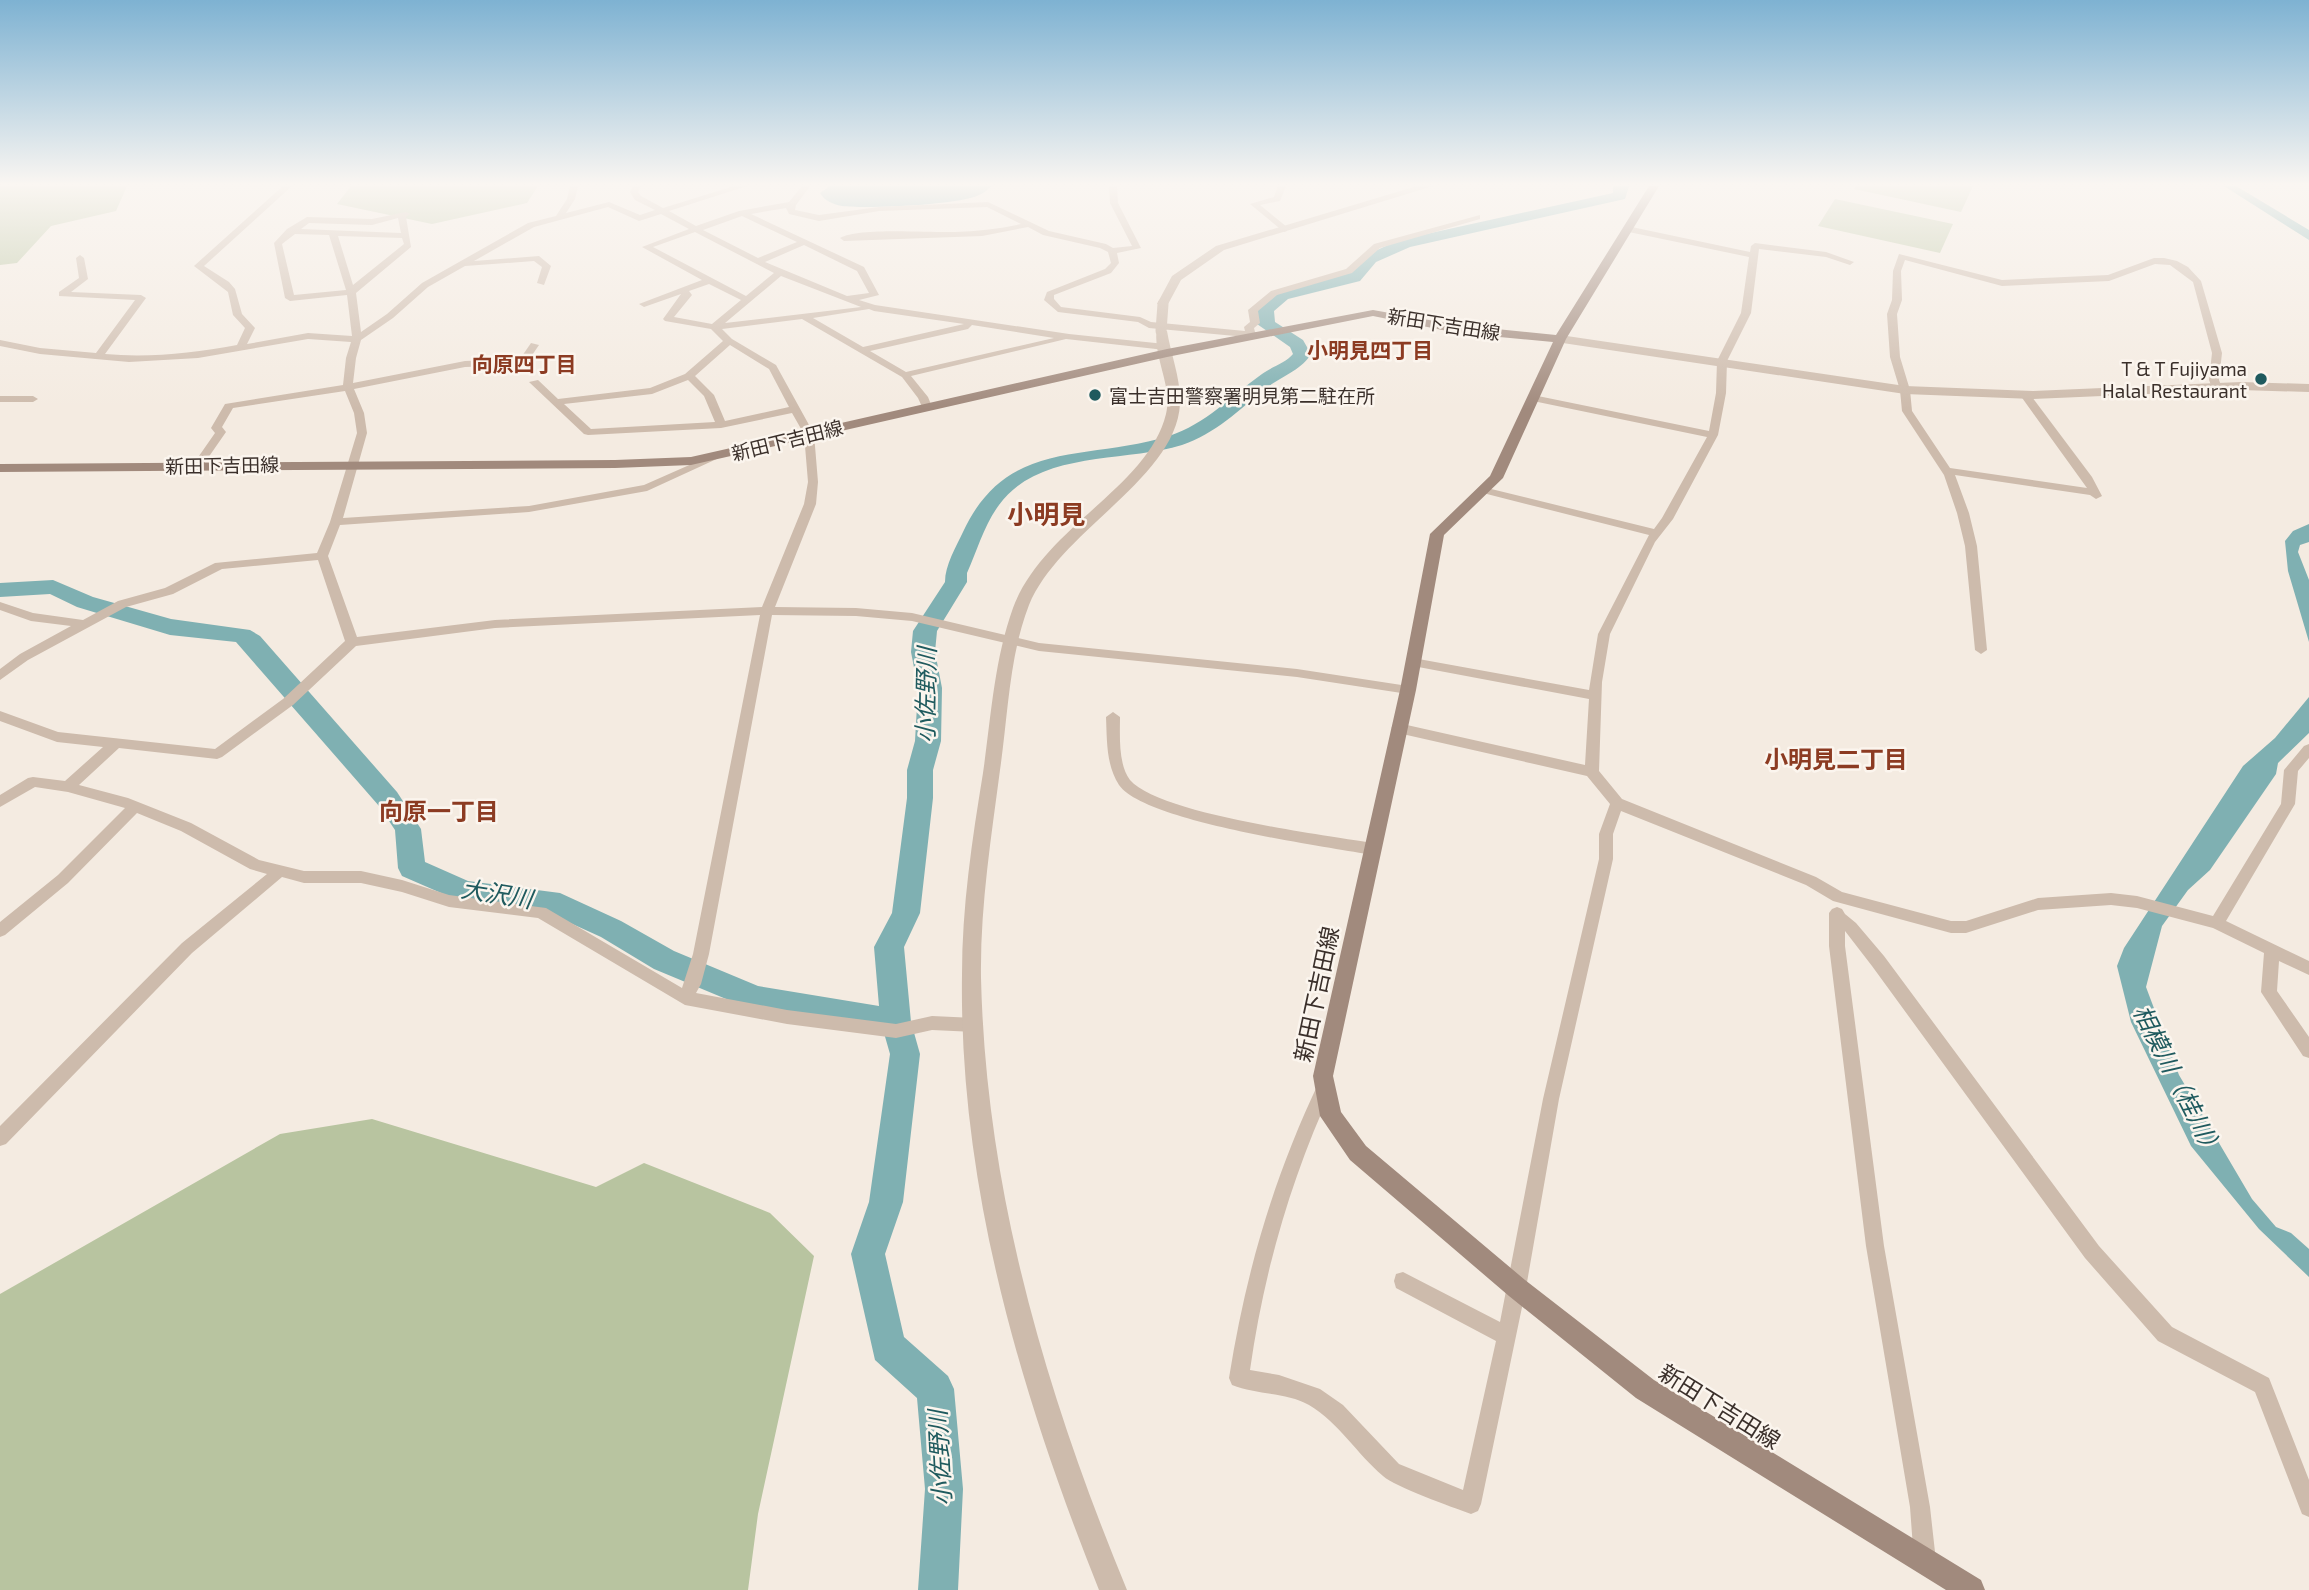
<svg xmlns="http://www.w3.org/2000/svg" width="2309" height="1590" font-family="'Exo 2','Noto Sans JP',sans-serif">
	<rect width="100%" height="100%" fill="#f4ebe1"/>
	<path fill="#b8c4a0" d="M0 186H127L116 211 51 226 17 263 0 265Z
		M351 186H538L527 203 432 224 337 204Z
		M1856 186H1973L1961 212 1854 189Z
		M1835 199 1953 224 1940 253 1818 226Z
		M372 1119 596 1187 644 1163 770 1213 814 1256 758 1514 748 1590H0V1294L280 1134Z"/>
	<path fill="#7fb0b2" d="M830 186H992C988 189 984 193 979 195 959 205 866 209 842 206 832 204 825 201 820 193Z
		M2224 186H2236L2309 230V240Z
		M2309 524V542L2300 545 2298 552 2309 580V642L2288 571 2285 541 2293 531Z
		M2309 697V733L2278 763 2276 774 2210 870 2188 890 2162 926 2146 987 2179 1075 2252 1199 2276 1227 2291 1233 2309 1249V1277L2259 1229 2191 1146 2131 1022 2117 966 2124 948 2243 766 2275 738Z"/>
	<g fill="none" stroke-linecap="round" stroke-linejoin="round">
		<path fill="#7fb0b2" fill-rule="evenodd" d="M1613 186H1629L1625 199 1410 247 1376 262 1360 281 1288 299 1274 311 1275 322 1303 340 1311 354C1302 370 1280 377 1265 389 1239 410 1215 434 1182 445 1123 463 1039 450 999 505 984 525 977 551 967 573V582L937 631 935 652 942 688 941 741 933 770V798L920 913 904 947 911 1022 920 1054 903 1202 885 1254 904 1337 948 1376 954 1389 963 1489 958 1590H918L925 1489 917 1398 875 1360 851 1254 869 1202 890 1054 884 1033 755 1011 654 969 601 937 546 912 464 903 402 876 398 868 395 830 379 806 236 642 170 635 77 607 50 594 0 597V583L53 580 93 597 171 619 250 630 260 636 397 792 421 829 425 862 468 881 560 893 621 921 674 951 758 986 879 1006 874 947 892 913 907 798V770L915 741 918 688 911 652 913 631 945 582C945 565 956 547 963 532 1007 437 1086 462 1169 436 1206 424 1231 396 1262 374 1271 367 1286 363 1293 354L1290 347 1257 324 1256 310 1276 291 1348 273 1364 256 1399 240 1613 193Z"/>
		<path fill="#cdbbac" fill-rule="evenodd" d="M283 186H292L204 266 229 282 235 289 242 314 255 328 247 344 308 333 352 336 347 295 290 301 285 298 274 243 287 229 307 217 372 219 406 212 410 214 406 217 411 247 356 293 361 332 387 314 422 283 528 223 556 216 567 199 570 186H578L575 199 566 213 609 202 640 215 655 210 635 200 630 192 633 186H641L638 192 641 196 663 208 734 186H747L669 211 696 226 739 211 789 202 802 186H810L796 205 795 210 819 215 879 207 988 202 1049 231 1106 244 1113 248 1132 246 1110 203 1109 186H1117L1118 203 1141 248 1117 253 1119 263 1111 273 1054 295V299L1061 307 1140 317 1151 322 1245 331 1244 327 1250 322 1248 310 1271 291 1346 269 1374 244 1480 215V219L1380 248 1352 273 1277 295 1258 311 1260 323 1254 328 1255 332 1262 335 1257 338 1149 328 1138 322 1058 312 1044 300 1047 292 1105 269 1111 263 1108 252 1100 248 1043 235 1028 227 982 236 844 241 840 238C859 227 930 233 955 232 977 231 999 229 1021 224L987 207 879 211 819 221 789 214 786 208 751 214 864 267 879 295 859 300 875 305 1069 334 1165 344 1170 347 1165 350 1066 339 911 376 928 397 932 407 927 410 923 409 918 398 902 377 802 319 722 329 732 339 776 365 814 434 818 482 816 504 775 607 856 608 912 613 1039 643 1297 669 1408 686 1414 690 1408 694 1297 677 1039 651 912 621 856 616 772 615 709 954 701 984 696 993 787 1010 896 1024 932 1016 975 1018 981 1020 983 1025 981 1030 975 1032 932 1030 896 1038 787 1024 685 1005 538 918 449 907 402 892 361 883H304L282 877 192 953 6 1144 0 1146V1126L182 943 267 874 250 869 181 831 137 813 68 883 5 935 0 937V922L58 875 125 808 68 792 35 787 0 807V795L28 778 33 777 65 781 103 747 57 742 0 721V711L58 732 215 749 283 699 345 641 318 560 222 569 173 594 126 607 28 660 0 680V669L20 654 71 626 31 621 0 610V602L33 613 83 620 118 601 165 588 215 563 317 553 330 522 357 433 354 413 345 391 233 408 222 427 226 432 201 468 197 469 192 466 215 433 211 428 225 404 343 385 346 358 351 342 308 339 198 358 129 362 40 354 0 346V340L40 348 96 353 135 300 59 296V292L79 278 76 258 80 255 84 258 88 279 71 292 141 295 146 298 105 354C149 358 193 353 237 345L245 328 233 315 228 292 194 266ZM608 207 639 221 661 214 689 229 642 247 702 280 639 304 644 307 681 294 663 319 665 321 711 329 723 341 685 374 650 388 558 399 538 380 529 382 584 434 588 435 721 428 792 413 804 434 808 482 804 504 762 607 495 620 357 637 328 556 340 525 529 512 647 491 721 457 720 455H712L644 485 529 506 343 518 367 433 364 413 354 389 465 367 523 365 526 364 539 345 531 343 520 359 465 361 353 383 356 358 361 340 393 318 428 287 465 266 534 261 542 267 537 283 544 285 551 266 539 256 474 261 534 227ZM742 216 797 242 758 258 703 230ZM398 218 401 233 301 229 309 223 372 225ZM695 232 774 273 746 296 653 247ZM295 234 329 235 346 290 294 295 282 244ZM338 236 402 238 404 244 353 285ZM804 245 857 271 869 293 847 296 765 262ZM781 276 861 307 725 323ZM709 284 741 300 712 324 674 317 692 295 689 291ZM869 309 874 311 964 324 863 347 813 318ZM972 325 1054 338 906 372 870 351 968 329ZM730 345 769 369 789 407 725 421 714 395 695 376ZM688 380 704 396 715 422 591 429 564 404 652 394ZM760 615 693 954 682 988 546 908 449 895 402 880 361 871H304L259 860 191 823 128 798 79 785 119 748 217 759 222 757 293 705 356 646 495 628Z
			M1278 186H1286L1280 201 1260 205 1287 227V231L1284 232 1250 204 1274 197Z
			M1627 226 1750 252 1751 246 1755 243 1826 252 1854 262 1850 265 1826 257 1759 249 1751 313 1727 361 1726 393 1718 435 1673 519 1655 542 1610 634 1602 682 1599 771 1622 799 1816 877 1842 892 1951 921H1966L2038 898 2111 893 2137 896 2213 916 2281 804 2284 770 2304 746 2309 744V758L2298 771 2295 804 2226 921 2309 961V975L2279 961 2277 991 2309 1037V1058L2303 1056 2261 992 2264 953 2213 928 2137 908 2111 905 2038 910 1966 933H1951L1833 901 1806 885 1621 811 1613 834V859L1559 1099 1526 1288 1481 1504 1478 1511 1471 1514C1452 1507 1395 1487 1383 1476 1357 1454 1339 1423 1309 1405 1286 1392 1257 1395 1232 1385L1229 1378C1246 1272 1273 1179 1319 1082L1325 1079 1331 1082 1333 1087C1291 1178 1264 1271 1250 1370L1279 1375 1320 1389 1343 1405 1399 1464 1463 1490 1496 1341 1396 1288 1394 1281 1396 1274 1403 1272 1500 1322 1543 1099 1599 859V834L1610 804 1587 776 1398 733 1391 728 1398 723 1585 765 1589 699 1413 666 1407 662 1413 658 1589 690 1598 634 1649 535 1479 492 1477 490 1483 487 1654 529 1662 518 1707 437 1533 401 1528 398 1533 395 1709 431 1716 393 1717 361 1741 313 1749 257 1624 231V227Z
			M1899 254 2002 280 2108 275 2154 258H2164L2177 261 2188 267 2201 281 2222 353 2219 380 2222 388 2217 391 2213 390 2209 380 2212 353 2193 282 2170 265 2155 264 2109 281 2002 286 1905 260 1901 271 1902 300 1897 314 1900 357 1910 390 1912 411 1950 468 2087 488 2020 395 2025 392 2029 393 2092 477 2102 496 2096 499 2090 495 1955 475 1969 513 1977 546 1987 650 1981 654 1975 650 1965 546 1957 513 1944 475 1902 411 1900 390 1890 357 1887 314 1892 300 1893 271Z
			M0 396H33L38 399 33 402H0Z
			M1113 712 1120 717C1120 736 1118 764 1130 780 1159 814 1324 835 1372 843L1377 845 1379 849 1377 853 1372 855C1323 846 1145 822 1119 785 1106 765 1107 740 1106 717Z
			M1837 907 1842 909 1845 914 1856 923 1884 956 2099 1246 2172 1327 2269 1378 2309 1480V1517L2302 1514 2255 1392 2158 1341 2085 1258 1872 966 1845 931V946L1884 1246 1930 1507 1936 1561 1933 1569 1925 1572 1917 1569 1914 1561 1910 1507 1866 1246 1829 946V913L1832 909Z"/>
		<path fill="#cdbbac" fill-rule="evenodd" d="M1417 186H1433L1224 250 1181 280 1167 306 1157 304 1172 276 1216 246Z
			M1157 328 1167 331C1171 355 1181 379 1180 404 1176 479 1059 531 1029 605 1009 656 1008 716 1000 770 991 839 980 908 981 978 986 1191 1046 1394 1127 1590H1099C1021 1395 959 1187 962 975 962 907 972 840 983 773 991 718 994 661 1013 608 1043 527 1148 488 1166 414 1173 385 1152 356 1157 328Z
			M1560 335 1905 386 2033 391 2241 382 2309 384V392L2241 390 2033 399 1905 394 1556 342 1554 339Z"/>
		<path fill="#a18a7d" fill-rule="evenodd" d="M1649 186H1659L1566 339 1503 478 1444 535 1416 690 1333 1076 1341 1112 1366 1146 1525 1280 1654 1380 1981 1580 1985 1590H1946L1636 1398 1509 1296 1350 1160 1320 1116 1313 1076 1400 690 1430 534 1490 476 1553 342 1457 333 1373 316 1167 357 691 465 615 468 0 472V464L615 460 691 457 1167 349 1373 310 1457 325 1556 335Z"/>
		<path stroke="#cdbbac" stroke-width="11" d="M1161 331 1163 304"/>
	</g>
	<linearGradient id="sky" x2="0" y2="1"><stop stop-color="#7eb2d2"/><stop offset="0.45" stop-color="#faf6f2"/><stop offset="1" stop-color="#faf6f2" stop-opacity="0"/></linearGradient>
	<rect width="2309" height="409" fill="url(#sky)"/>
	<g fill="#1f5a5e" stroke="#fbf5ee" stroke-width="2.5">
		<circle cx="2261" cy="379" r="7"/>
		<circle cx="1095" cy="395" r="7"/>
	</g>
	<g text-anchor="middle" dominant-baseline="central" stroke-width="5" stroke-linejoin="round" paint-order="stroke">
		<g font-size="19" fill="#3b302b" stroke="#fbf5ee">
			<text transform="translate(1444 324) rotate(9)">新田下吉田線</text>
			<text transform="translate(787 440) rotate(-14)">新田下吉田線</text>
			<text transform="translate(222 465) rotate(-1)">新田下吉田線</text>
		</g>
		<g font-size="19" fill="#3b302b" stroke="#fbf5ee" text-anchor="end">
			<text x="2247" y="368">T &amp; T Fujiyama<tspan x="2247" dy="22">Halal Restaurant</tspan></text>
			<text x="1109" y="395" text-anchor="start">富士吉田警察署明見第二駐在所</text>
		</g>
		<g font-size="21" font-weight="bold" fill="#8c3b22" stroke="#fbf5ee">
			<text x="1370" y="349">小明見四丁目</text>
			<text x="524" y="363">向原四丁目</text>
		</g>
		<g font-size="23" fill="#3b302b" stroke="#fbf5ee">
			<text transform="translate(1316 994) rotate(-78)">新田下吉田線</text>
			<text transform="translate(1720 1406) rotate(32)">新田下吉田線</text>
		</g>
		<g font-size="24" font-style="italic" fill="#1f5a5e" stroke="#fbf5ee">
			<text transform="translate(925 695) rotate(-89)">小佐野川</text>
			<text transform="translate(497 893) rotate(9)">大沢川</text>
			<text transform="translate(2179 1081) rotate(63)">相模川（桂川）</text>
			<text transform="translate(939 1458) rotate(-93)">小佐野川</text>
		</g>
		<g font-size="24" font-weight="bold" fill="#8c3b22" stroke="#fbf5ee">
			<text x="1836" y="758">小明見二丁目</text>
			<text x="439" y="810">向原一丁目</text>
		</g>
		<g font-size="26" font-weight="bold" fill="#8c3b22" stroke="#fbf5ee">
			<text x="1046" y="513">小明見</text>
		</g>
	</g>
</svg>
